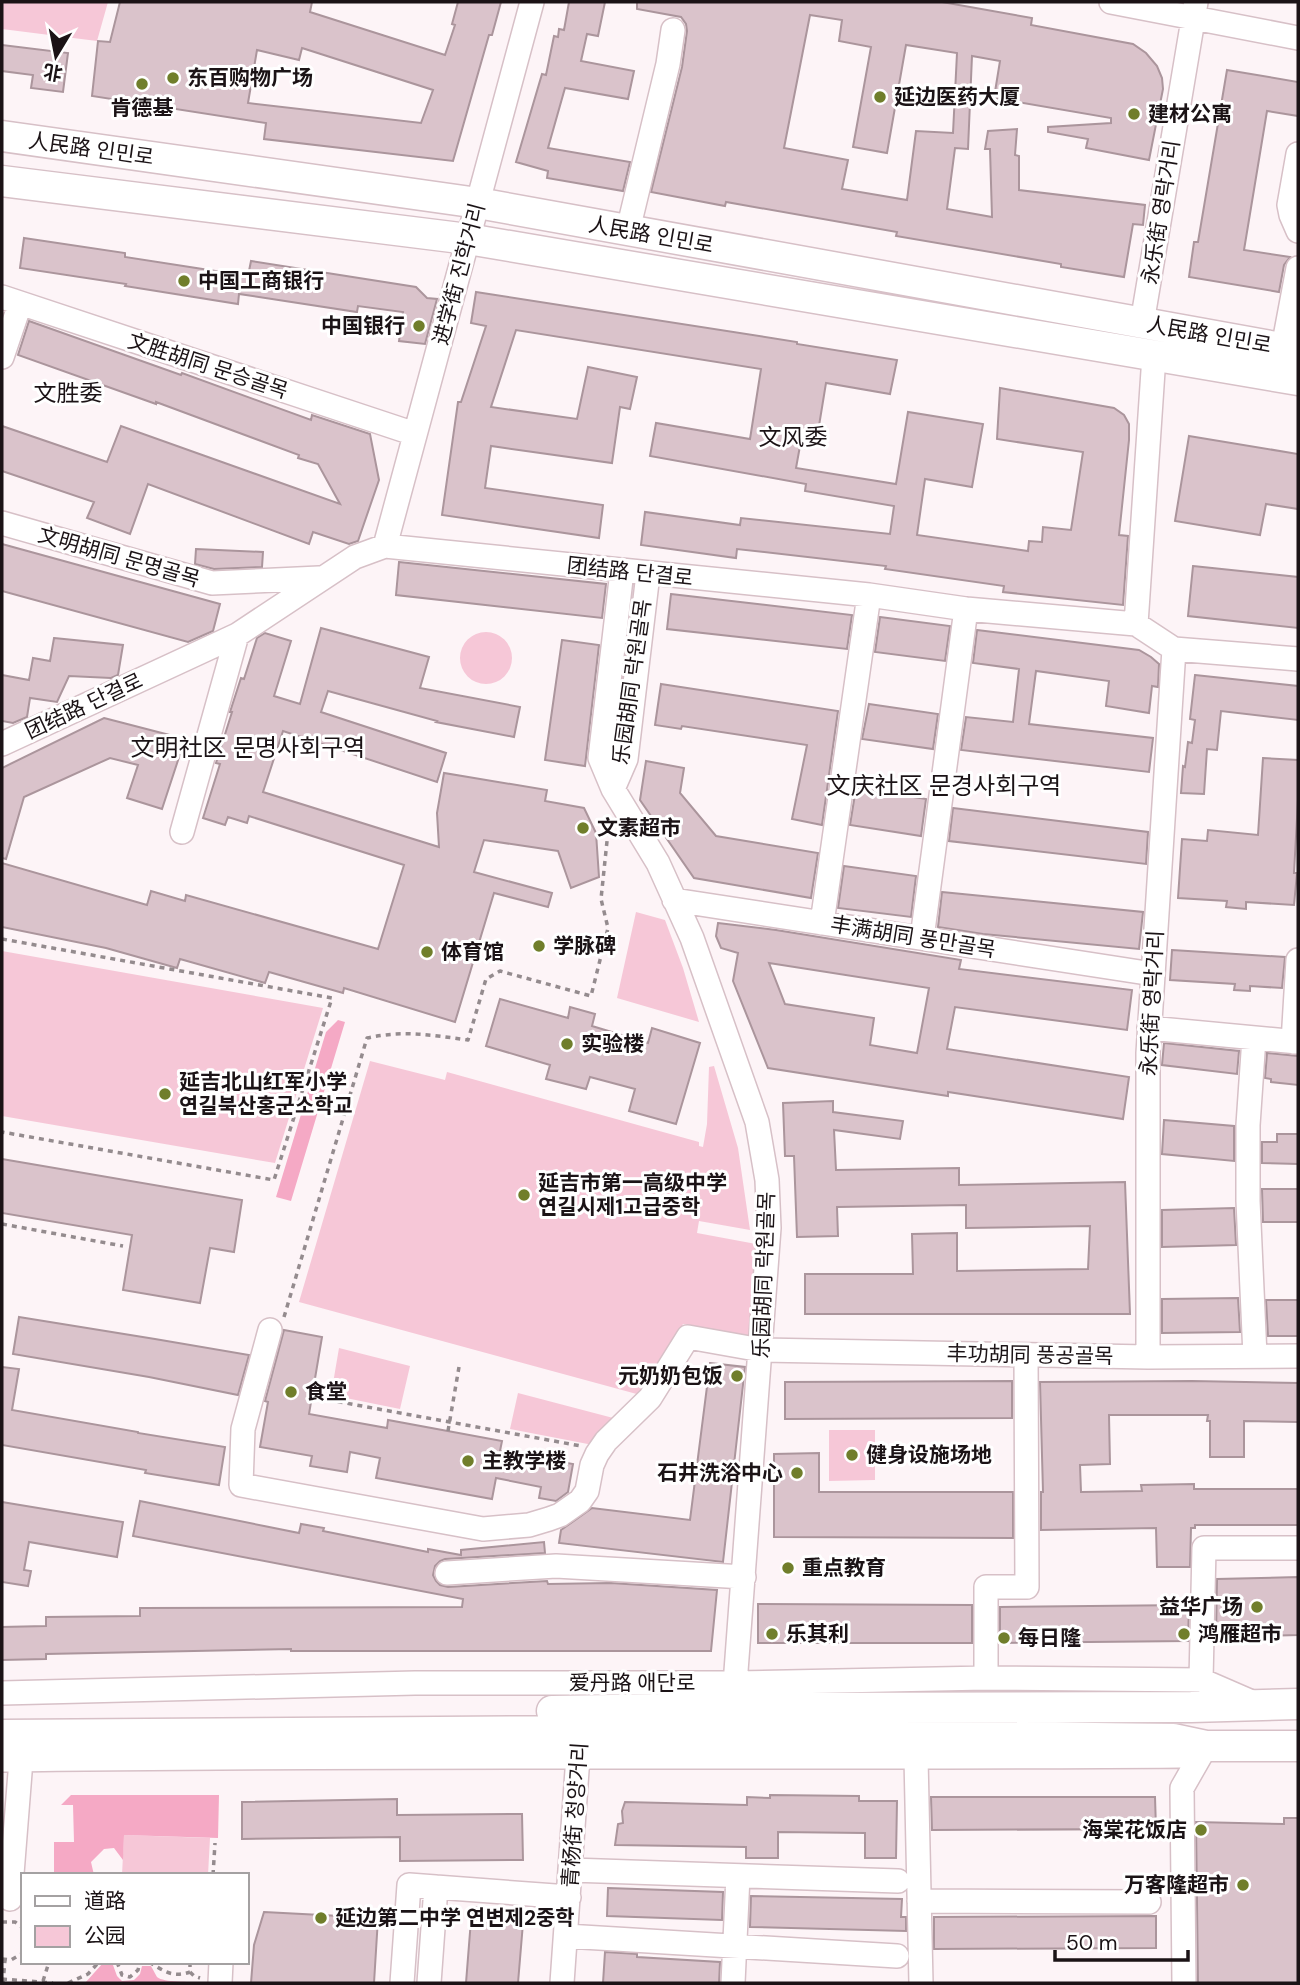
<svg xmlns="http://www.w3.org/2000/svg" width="1300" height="1985" font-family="'DM Sans','Noto Sans SC','Noto Sans KR',sans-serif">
	<rect width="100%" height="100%" fill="#fdf4f7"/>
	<path fill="#f6c7d7" d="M2 2H108L97 41 2 29Z
		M460 658a26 26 0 1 1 52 0a26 26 0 1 1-52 0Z
		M636 912 665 920 683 968 699 1022 617 998Z
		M2 951 323 1008 275 1163 2 1116Z
		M370 1061 445 1080 447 1072 699 1142V1146L703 1147 707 1124 709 1067 714 1066 738 1148 750 1230 699 1221 697 1233 756 1244 755 1292 750 1337 683 1324 644 1396 299 1302Z
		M339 1348 410 1366 400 1409 331 1395Z
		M518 1393 617 1419 593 1445 510 1429Z
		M829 1430H875V1480L829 1481Z
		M124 1835 210 1838 208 1875H122Z"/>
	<path fill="#f5a9c5" d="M338 1020 345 1022 291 1201 276 1197 326 1032Z
		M71 1795H219L218 1838 124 1835 123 1860 114 1848 104 1849 91 1862 94 1875H54V1842H74L73 1805H61Z
		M103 1963 113 1965 117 1976 122 1981 134 1980 140 1974 142 1966H151C152 1968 156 1975 157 1977 164 1983 190 1981 200 1983H85Z"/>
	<path fill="#dac3cb" stroke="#ab959c" stroke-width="2" fill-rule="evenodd" d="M120 2H312L310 12 445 55 455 25 452 24 458 2H501L492 35H489L453 161 264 139 266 123 92 96 98 41 110 42ZM302 48 433 90 421 123 248 103 257 50 299 60Z
		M569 2H605L598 36 587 34 581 61 634 71 628 99 565 88 548 148 630 162 623 191 547 178 548 171 516 162 542 74 546 75 554 36 558 37 559 29 564 30Z
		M637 2H942L1032 18 1031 25 1133 44 1146 53 1157 66 1162 78 1163 89 1149 160 1086 148 1088 139 1048 132V127L1111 123V118L994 98 1000 61 972 56 968 149 955 148 947 209 992 217 990 149H985L988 131 1017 129 1015 155 1019 156V190L1145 205 1143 225 1133 224 1124 277 1061 267V264L896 236 897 232 726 202 725 206 651 192 682 67 687 31 686 24 681 17 637 9ZM810 15 842 20 839 41 871 47 853 147 887 153 906 45 957 53 953 133 916 131 907 200 842 189 848 160 784 148Z
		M2 45 68 53 63 92 31 88 33 75 2 71Z
		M1227 70 1298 82V116L1267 111 1244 250 1290 257 1284 265 1279 292 1189 277 1194 242H1198Z
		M24 238 125 253V257L248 276 251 261 416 287 427 298 437 299 425 344 399 341 403 312 358 306 357 312 239 294 238 304 125 286 126 284 20 268Z
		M476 292 797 342V344L897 360 890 394 826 383 817 438 802 435 796 468 896 484 908 412 983 424 972 487 925 479 917 535 1028 551 1029 541 1042 542 1043 527 1071 530 1083 452 997 439 1000 388 1114 408 1124 415 1129 424V440L1119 535 1128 536 1123 605 1003 592 1004 586 885 569 886 566 737 549 736 558 641 545 645 512 740 525 741 518 890 534 894 506 805 491 806 484 650 456 656 423 750 439 761 369 516 330 491 407 577 419 588 367 637 377 630 409 620 407 612 463 491 446 485 488 603 505 599 538 442 515 458 402H461L486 326 471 323Z
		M29 321 181 375 182 373 311 420 312 415 370 434 379 480 358 541 349 544 313 532 309 544 148 484 130 534 87 518 94 502 2 471V426L107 462 121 426 340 504 318 464 298 458 299 455 156 402V404L18 355Z
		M1189 436 1298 454V509L1266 504 1260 535 1175 521Z
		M2 544 220 604 213 631 188 642 2 591Z
		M196 549 263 552 262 567 214 569 195 564Z
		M399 562 606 584 602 618 396 595Z
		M1193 566 1298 577V628L1188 616Z
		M671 594 852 615 847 649 667 629Z
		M880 617 950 626 945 661 875 652Z
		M321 628 429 657 420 688 520 707 514 737 436 722 437 721 328 691 321 712 446 753 437 782 283 731 263 792 439 847 437 813 444 773 547 790 545 801 584 808 596 833 599 877 571 888 558 851 484 840 474 872 552 893 548 907 494 893 455 1022 344 988 343 993 269 972 265 983 180 959 177 968 106 948 2 927V863L147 905 151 891 185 901 186 895 378 949 404 865 249 816 247 823 228 817 225 825 203 818 220 764 216 763 232 712H230L241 678 244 679 257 638 265 633 291 641 274 696 300 704Z
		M977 630 1139 650 1151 657 1159 664 1158 687 1152 686 1149 713 1106 706 1109 681 1036 671 1029 724 1153 738 1149 772 961 750 966 717 1013 722 1019 669 973 663Z
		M54 638 123 645 118 675 111 678 69 676 57 702 30 698 27 717 13 723 2 721V675L29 680 33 658 50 661Z
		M562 640 599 645 585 766 545 760Z
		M1195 675 1298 686V720L1221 711 1217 750 1207 749 1204 794 1181 793 1183 766 1185 767 1188 742 1192 743 1195 720 1190 719Z
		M661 684 838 711 822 825 792 819 807 745 682 726 681 729 655 725Z
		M869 704 938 714 933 749 862 739Z
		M104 718 185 739 162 809 127 798 138 765 110 758 24 797 6 859 2 858V768Z
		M1263 758 1298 760V800L1294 873H1297L1294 905 1246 902V909L1226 907 1227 901 1178 898 1182 839 1207 841 1208 830 1258 835Z
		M646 761 684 768 680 793 716 836 818 853 811 898 694 878 640 800Z
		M856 788 926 799 921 836 850 825Z
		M953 808 1148 832 1146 864 949 841Z
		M844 866 916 876 911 917 838 908Z
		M942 892 1143 912 1139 949 983 934 938 927Z
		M718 923 776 930 961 960 959 969 1132 990 1127 1030 955 1007 947 1049 1129 1077 1123 1119 948 1092V1096L768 1068 733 981 738 953 721 948 716 936ZM769 963 929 988 917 1053 870 1045 874 1018 785 1004Z
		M1172 950 1285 957 1282 988 1250 986V991L1234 990 1235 984 1170 980Z
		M500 999 568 1018 570 1007 595 1014 592 1026 648 1043 652 1028 700 1043 676 1124 629 1111 635 1089 590 1077 586 1089 546 1079 550 1065 486 1046Z
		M1164 1043 1239 1051 1237 1074 1162 1065Z
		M1267 1053 1298 1056V1085L1271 1082V1079L1265 1078Z
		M833 1101V1112L903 1121 900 1139 834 1130 836 1170 959 1168V1185L1125 1182 1130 1314H805V1274H913L912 1234 957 1233V1271L1088 1269 1090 1226 966 1228V1205L837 1207 838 1236 797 1237 794 1156H785L783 1103Z
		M1164 1120 1234 1126V1161L1162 1154Z
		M1277 1134H1298V1164L1262 1163V1142H1277Z
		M2 1159 242 1200 234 1252 210 1248 200 1303 123 1290 132 1235 2 1213Z
		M1262 1189H1298V1222H1263Z
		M1234 1208 1236 1245 1162 1247V1210Z
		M1238 1298 1240 1332 1162 1333V1299Z
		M1266 1300H1298V1336H1268Z
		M19 1317 155 1339 249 1355 238 1395 149 1377 13 1354Z
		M284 1330 322 1337 309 1414 387 1428 388 1420 502 1441 500 1451 573 1464 568 1492 556 1501 539 1498 541 1487 496 1478 492 1499 376 1478 380 1458 350 1452 347 1472 310 1466 312 1456 260 1447 268 1402 265 1401Z
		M710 1363 745 1367 723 1562 559 1543 561 1530 592 1508 690 1520Z
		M2 1367 19 1369 12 1410 138 1432V1433L225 1447 219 1485 145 1473 146 1470 2 1445Z
		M1012 1381V1418L785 1419V1382Z
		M1192 1381 1298 1383V1422L1244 1421V1457H1210V1421H1207L1208 1415H1109L1110 1464 1080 1465 1081 1492 1142 1491 1141 1485 1194 1484V1489H1298V1525H1195V1528H1191L1190 1567H1157L1156 1528 1041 1530V1492H1043L1040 1382Z
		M819 1453V1492H1013V1538L774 1537V1454Z
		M140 1501 299 1533 301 1524 324 1528 323 1531 428 1552V1549L461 1555V1550L544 1542 545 1553 445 1559 440 1561 435 1566 433 1575 436 1581 440 1585 448 1587 547 1581 548 1584 611 1583 717 1590 711 1651H291V1649L46 1654V1659L2 1660V1627L46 1626V1617L140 1616V1608L462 1607 463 1599 133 1536Z
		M2 1502 123 1522 117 1557 29 1542 24 1570 31 1571 28 1586 2 1582Z
		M1298 1577V1635L1216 1637 1217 1579Z
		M758 1604 972 1605V1643H758Z
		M1189 1605 1188 1641 1000 1643V1607Z
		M770 1795 859 1796V1801H897L896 1858H865V1833L778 1832V1858H746V1847L615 1845 618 1824 623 1823 622 1811 625 1802 747 1805V1797L770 1798Z
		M931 1797H1155L1156 1829 932 1830Z
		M397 1799V1815L522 1814 523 1860 400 1861V1837L242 1839V1802Z
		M1284 1818H1298V1983H1198L1196 1822 1284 1824Z
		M608 1888 723 1892 722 1920 607 1916Z
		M751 1896 902 1899 901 1917H906V1931L750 1927Z
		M472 1907 524 1911 518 1983H466Z
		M264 1912 378 1918 374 1983H251L254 1945Z
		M1156 1916V1948L934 1949V1917Z
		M605 1952 637 1954V1957L720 1962 719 1983H603Z"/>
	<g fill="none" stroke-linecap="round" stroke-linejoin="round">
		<g stroke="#d7c0c7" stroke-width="26">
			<path id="minor" d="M1111 2 1298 38
				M1298 154 1289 205 1291 215 1298 231
				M628 230 668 64 673 30
				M2 297 415 434
				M1142 323 1196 2
				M1283 348 1298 268
				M2 357 20 304
				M2 523 212 583 319 578
				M385 546 532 2
				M622 571 600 758 613 789 658 863 692 938 757 1122 767 1180 769 1228 734 1698
				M1136 624 1154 356
				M2 744 237 635 355 557 385 546 869 595 966 609 1136 624 1174 649 1298 659
				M613 789 626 759 648 574
				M182 832 237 635
				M674 900 1153 974
				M822 923 869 595
				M922 938 966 609
				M1149 1028 1298 1042
				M1254 1038 1248 1125V1201L1255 1356
				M1293 1042 1298 960
				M270 1330 243 1429 241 1485 483 1529 529 1525 549 1519 560 1515 580 1501 587 1491 592 1465 597 1454 606 1441 650 1398 688 1337 761 1350 1148 1357 1298 1356
				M1148 1357V1053L1174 649
				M447 1573 556 1566 744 1577
				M986 1678V1587H1027L1026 1355
				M1201 1680 1204 1548H1298
				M2 1693 415 1683H735L986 1678 1201 1680 1254 1703
				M916 1758 921 1983
				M2 1760C394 1754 787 1759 1179 1756L1206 1746
				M571 1870 898 1881
				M10 1899 21 1760
				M919 1901 1149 1902
				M566 1936 897 1956
				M220 1983 221 1962
				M402 1983 409 1885 569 1897
				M429 1983 436 1887
				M562 1983 579 1742
				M733 1983 738 1876
				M1184 1983 1182 1788 1206 1746"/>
		</g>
		<g stroke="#d7c0c7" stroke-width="33">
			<path id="major" d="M2 136 478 203 1298 351
				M2 181 468 239 1298 380
				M552 1711 733 1708 1191 1707 1298 1704
				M2 1735 580 1731 1173 1739 1206 1746H1298"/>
		</g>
		<path stroke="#948b8e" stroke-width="3.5" stroke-dasharray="5 5" stroke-linecap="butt" d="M2 939 332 998 274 1180 2 1132
			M2 1224 123 1246
			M284 1317 367 1038C404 1030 431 1035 468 1040L486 979 500 971 591 996 608 928 601 899 609 822
			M318 1398 581 1446
			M448 1431 459 1367
			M213 1875 215 1843
			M2 1922H15L23 1928
			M2 1959 11 1960 23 1953
			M117 1962 122 1975 130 1977 138 1970 140 1962
			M149 1962C164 1971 172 1978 190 1972
			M190 1962V1972L194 1976 200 1978
			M2 1979 53 1983
			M43 1981 49 1962
			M3 1983 5 1960
			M68 1983 88 1974 99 1962"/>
		<use href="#minor" stroke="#fff" stroke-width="23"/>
		<use href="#major" stroke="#fff" stroke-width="30"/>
	</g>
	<g fill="#707e2b" stroke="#fff" stroke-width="2.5">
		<circle cx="173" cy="78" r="7"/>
		<circle cx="142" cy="84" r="7"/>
		<circle cx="880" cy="97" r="7"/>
		<circle cx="1134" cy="114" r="7"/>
		<circle cx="184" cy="281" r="7"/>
		<circle cx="419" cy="326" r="7"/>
		<circle cx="583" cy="828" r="7"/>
		<circle cx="539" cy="946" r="7"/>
		<circle cx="427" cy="952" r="7"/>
		<circle cx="567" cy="1044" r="7"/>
		<circle cx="165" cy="1094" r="7"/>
		<circle cx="524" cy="1195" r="7"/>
		<circle cx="737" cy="1376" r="7"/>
		<circle cx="291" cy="1392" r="7"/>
		<circle cx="852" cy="1455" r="7"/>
		<circle cx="468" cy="1461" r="7"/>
		<circle cx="797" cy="1473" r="7"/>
		<circle cx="788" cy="1568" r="7"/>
		<circle cx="1257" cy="1607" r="7"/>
		<circle cx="772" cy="1634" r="7"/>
		<circle cx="1184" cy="1634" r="7"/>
		<circle cx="1004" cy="1638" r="7"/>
		<circle cx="1201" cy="1830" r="7"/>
		<circle cx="1243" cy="1885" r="7"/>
		<circle cx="321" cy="1918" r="7"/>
	</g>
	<g text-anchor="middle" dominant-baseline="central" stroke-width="6" stroke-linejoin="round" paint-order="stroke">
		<g font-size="21" font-weight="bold" fill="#1b1316" stroke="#fff" text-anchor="start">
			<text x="187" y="78">东百购物广场</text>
			<text x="894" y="97">延边医药大厦</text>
			<text x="142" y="108" text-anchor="middle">肯德基</text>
			<text x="1148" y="114">建材公寓</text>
			<text x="198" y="281">中国工商银行</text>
			<text x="405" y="326" text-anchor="end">中国银行</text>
			<text x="597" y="828">文素超市</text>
			<text x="553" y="946">学脉碑</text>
			<text x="441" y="952">体育馆</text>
			<text x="581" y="1044">实验楼</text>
			<text x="179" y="1082">延吉北山红军小学<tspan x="179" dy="24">연길북산홍군소학교</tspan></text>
			<text x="538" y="1183">延吉市第一高级中学<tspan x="538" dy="24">연길시제1고급중학</tspan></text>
			<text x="723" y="1376" text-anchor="end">元奶奶包饭</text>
			<text x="305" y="1392">食堂</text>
			<text x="866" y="1455">健身设施场地</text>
			<text x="482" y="1461">主教学楼</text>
			<text x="783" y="1473" text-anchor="end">石井洗浴中心</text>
			<text x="802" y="1568">重点教育</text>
			<text x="1243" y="1607" text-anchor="end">益华广场</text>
			<text x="786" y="1634">乐其利</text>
			<text x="1198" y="1634">鸿雁超市</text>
			<text x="1018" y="1638">每日隆</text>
			<text x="1187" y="1830" text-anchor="end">海棠花饭店</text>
			<text x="1229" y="1885" text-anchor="end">万客隆超市</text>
			<text x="335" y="1918">延边第二中学 연변제2중학</text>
		</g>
		<g font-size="21" fill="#1b1316" stroke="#fff">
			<text transform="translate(91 149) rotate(8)">人民路 인민로</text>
			<text transform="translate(1161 212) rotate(-81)">永乐街 영락거리</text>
			<text transform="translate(651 235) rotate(10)">人民路 인민로</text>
			<text transform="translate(459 274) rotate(-75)">进学街 진학거리</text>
			<text transform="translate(1209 335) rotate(10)">人民路 인민로</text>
			<text transform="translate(208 366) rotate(18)">文胜胡同 문승골목</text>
			<text transform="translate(119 557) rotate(16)">文明胡同 문명골목</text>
			<text transform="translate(630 572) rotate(6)">团结路 단결로</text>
			<text transform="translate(632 682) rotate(-82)">乐园胡同 락원골목</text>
			<text transform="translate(84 706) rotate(-25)">团结路 단결로</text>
			<text transform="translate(913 937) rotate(9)">丰满胡同 풍만골목</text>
			<text transform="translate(1152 1003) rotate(-87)">永乐街 영락거리</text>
			<text transform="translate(764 1275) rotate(-88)">乐园胡同 락원골목</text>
			<text transform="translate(1030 1355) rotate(1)">丰功胡同 풍공골목</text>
			<text x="632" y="1683">爱丹路 애단로</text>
			<text transform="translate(575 1815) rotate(-86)">青杨街 청양거리</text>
		</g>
		<g font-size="23" fill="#1b1316" stroke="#fff">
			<text x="68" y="393">文胜委</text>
			<text x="793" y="437">文风委</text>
		</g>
		<g font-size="24" fill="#1b1316" stroke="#fff">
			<text x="248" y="747">文明社区 문명사회구역</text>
			<text x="944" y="785">文庆社区 문경사회구역</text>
		</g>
	</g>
	<rect width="1300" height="1985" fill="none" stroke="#1b1316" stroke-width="7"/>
	<rect x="21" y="1873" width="228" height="91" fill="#ffffff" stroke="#a4a1a2" stroke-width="2"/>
	<rect x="35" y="1896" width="35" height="10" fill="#ffffff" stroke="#a4a1a2" stroke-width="2"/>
	<text x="84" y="1908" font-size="21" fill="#1b1316">道路</text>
	<rect x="35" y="1926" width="35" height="21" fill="#f6c7d7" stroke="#a4a1a2" stroke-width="2"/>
	<text x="84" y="1943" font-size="21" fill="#1b1316">公园</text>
	<g transform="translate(56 56) rotate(190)" stroke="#ffffff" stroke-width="5" paint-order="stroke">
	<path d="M0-5L12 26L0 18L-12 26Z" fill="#1b1316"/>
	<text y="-10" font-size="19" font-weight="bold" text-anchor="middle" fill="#1b1316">北</text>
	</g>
	<path d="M1055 1950v10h133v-10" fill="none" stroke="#1b1316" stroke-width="3.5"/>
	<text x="1066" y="1950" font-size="21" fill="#1b1316" stroke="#ffffff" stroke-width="5" paint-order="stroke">50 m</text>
</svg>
